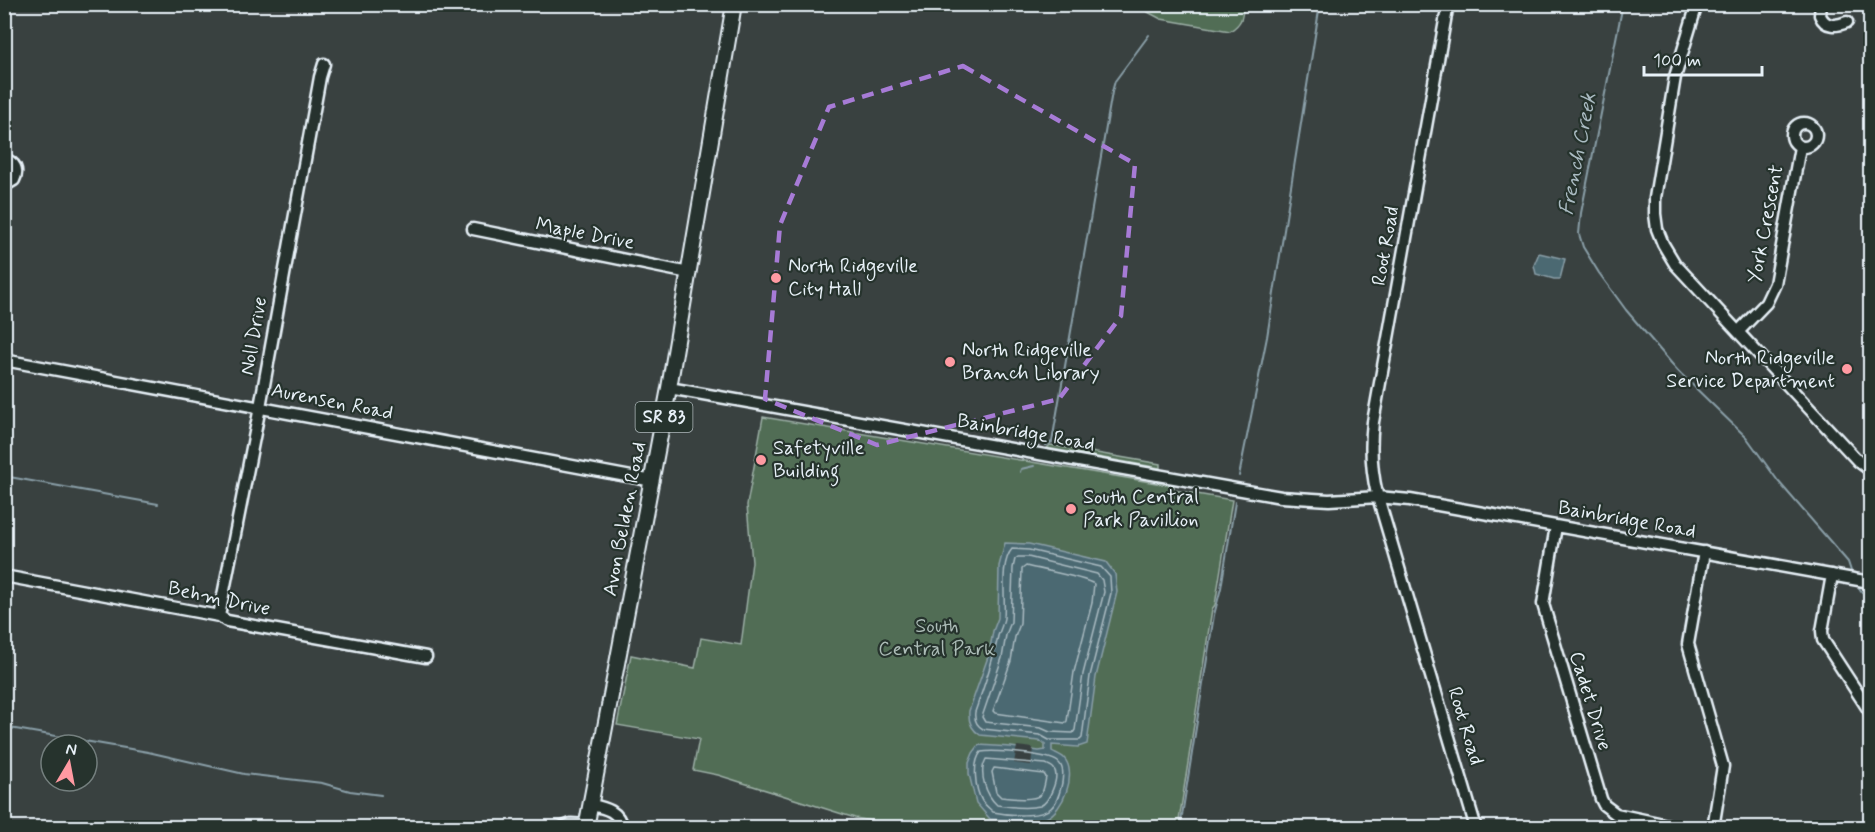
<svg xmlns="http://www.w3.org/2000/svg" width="1875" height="832" font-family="Mynerve,sans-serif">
	<rect width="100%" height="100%" fill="#394140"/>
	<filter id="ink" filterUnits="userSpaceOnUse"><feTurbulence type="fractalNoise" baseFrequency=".0167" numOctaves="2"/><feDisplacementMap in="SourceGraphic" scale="12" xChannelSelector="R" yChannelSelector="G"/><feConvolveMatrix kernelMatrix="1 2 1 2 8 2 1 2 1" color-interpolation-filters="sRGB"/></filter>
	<g filter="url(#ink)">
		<path fill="#516d55" stroke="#9cafa6" stroke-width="1.5" d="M1126 5 1243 4V5C1243 18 1241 24 1230 31L1161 19 1146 11Z
			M763 417 1174 486V490L1232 500 1215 605 1212 609 1178 827H904L855 818 718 775 693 770 699 739 617 725 631 655 695 668 701 638 741 645 752 562 747 505Z
			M1050 445 1160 464V468L1047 448Z"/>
		<path fill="#4c6972" stroke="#8a9fa8" stroke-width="1.5" d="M1539 253 1565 259 1560 279H1554L1536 274 1534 265Z
			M1005 543 1029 544 1106 562 1115 574 1117 592 1096 677 1087 744 1078 747 1052 745V751C1055 753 1061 755 1064 758 1078 773 1063 811 1046 818 1031 824 1006 820 990 819L976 803 969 774V763L973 753 979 745 1011 747 1039 751 1045 750V744L1039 741 980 735C971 729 968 721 969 711L989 654 993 631 998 618 999 566Z"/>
		<path fill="#394140" d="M1017 746 1033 748 1031 765 1014 763Z"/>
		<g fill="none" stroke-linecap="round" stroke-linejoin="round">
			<path stroke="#aabbc2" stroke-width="1.5" d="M1012 549 1029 550 1101 567 1110 577 1111 593 1090 676 1082 738 1080 740H1049L1040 735 983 729C976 725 974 719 975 712 984 686 993 662 998 636 1000 630 1003 624 1004 618 1006 599 999 564 1012 549Z
				M1018 557H1028L1097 574 1102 580 1104 592 1083 674 1075 730 1073 733 1050 732 1041 728 985 722 982 717 1002 658 1006 635 1011 622 1013 568 1015 559Z
				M1026 566C1041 570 1084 577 1094 584L1092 603 1074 672 1067 721 1065 723 995 713 993 711 1011 661 1015 637 1020 624 1022 569Z
				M981 752C995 750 1048 754 1058 762 1064 767 1063 775 1062 783 1060 791 1058 802 1051 808 1040 818 1007 815 993 812 990 809 985 805 982 801 975 789 972 763 981 752Z
				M986 759 1046 764C1048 765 1053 767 1054 769 1060 777 1049 803 1040 806 1027 809 1010 807 997 805 986 795 978 773 986 759Z
				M994 768 1044 774 1046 777C1045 782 1044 792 1040 795 1034 801 1009 798 1001 797L996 792 992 772Z"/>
			<path stroke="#8a9fa8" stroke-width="2" d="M1623 4 1581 213 1579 234 1583 247 1599 273 1626 310 1678 371 1747 438 1778 481 1848 562 1851 571
				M1046 445 1052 442 1112 92 1115 81 1149 35
				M1020 472 1021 469 1034 466
				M4 476 158 504
				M1239 476 1267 337 1320 4
				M1859 588 1870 603
				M4 727 148 752 244 774 322 783 350 791 381 795
				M1180 828 1214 615 1221 588 1235 502"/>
			<g stroke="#e8f1f8" stroke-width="15">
				<path id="minor" d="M1448 4 1373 422C1370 447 1371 469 1377 494L1476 828
					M1697 4 1675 77 1655 198V214L1657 229 1663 244 1675 264 1858 461 1870 470
					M1821 4 1820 15C1825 28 1837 26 1847 22
					M1792 135a12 12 0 1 1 24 0a12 12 0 1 1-24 0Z
					M4 159C15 162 19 170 14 180L4 186
					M473 229 689 273
					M1738 332 1766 303 1775 284 1800 147
					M4 360 653 481
					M669 388 1281 497 1329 500 1378 497 1410 500 1870 582
					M1556 526 1543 604 1601 799 1604 805 1616 814 1682 828
					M1704 552 1688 644 1723 766 1713 828
					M1832 575 1822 631 1823 640 1870 712
					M4 576 219 616 227 621 426 657
					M219 616 260 407 320 77 324 64
					M591 805C606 808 619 811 622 828
					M561 828 571 824 587 825"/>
			</g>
			<g stroke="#e8f1f8" stroke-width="18">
				<path id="major" d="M586 828 669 388 734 4"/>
			</g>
			<use href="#minor" stroke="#26332d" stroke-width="10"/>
			<use href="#major" stroke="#26332d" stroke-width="14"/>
		</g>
	</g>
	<path fill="none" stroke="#a77bd6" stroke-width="4.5" stroke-dasharray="12 8" stroke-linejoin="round" d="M963 66 1135 164 1121 316 1059 399 877 445 765 399 780 225 829 107Z"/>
	<g fill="#ff9aa2" stroke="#26332d" stroke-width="2">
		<circle cx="776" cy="278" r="6"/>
		<circle cx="950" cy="362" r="6"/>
		<circle cx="1847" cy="369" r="6"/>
		<circle cx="761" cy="460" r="6"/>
		<circle cx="1071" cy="509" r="6"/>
	</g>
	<g text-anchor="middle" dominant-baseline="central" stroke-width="4.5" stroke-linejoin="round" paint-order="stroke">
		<rect fill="#26332d" stroke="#aeb8bb" stroke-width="1.5" x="635.5" y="402" width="57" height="30" rx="4.5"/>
		<g font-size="18" font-weight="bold" fill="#e8f1f8">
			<text x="664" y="417">SR 83</text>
		</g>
		<g font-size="20" fill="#e8f1f8" stroke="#26332d">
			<text transform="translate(1766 224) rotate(-79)">York Crescent</text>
			<text transform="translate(585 234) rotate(11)">Maple Drive</text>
			<text transform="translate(1386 246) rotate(-80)">Root Road</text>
			<text transform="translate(254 336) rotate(-80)">Noll Drive</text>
			<text transform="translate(332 402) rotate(11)">Aurensen Road</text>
			<text transform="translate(1026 433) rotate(10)">Bainbridge Road</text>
			<text transform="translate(625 519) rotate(-79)">Avon Belden Road</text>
			<text transform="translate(1627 520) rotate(10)">Bainbridge Road</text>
			<text transform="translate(219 599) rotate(12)">Behm Drive</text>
			<text transform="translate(1590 701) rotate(73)">Cadet Drive</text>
			<text transform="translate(1465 726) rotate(73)">Root Road</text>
		</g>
		<g font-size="20" fill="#e8f1f8" stroke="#26332d" text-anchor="start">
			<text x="788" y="266">North Ridgeville<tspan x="788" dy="23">City Hall</tspan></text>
			<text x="962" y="350">North Ridgeville<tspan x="962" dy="23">Branch Library</tspan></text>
			<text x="1835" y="358" text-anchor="end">North Ridgeville<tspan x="1835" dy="23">Service Department</tspan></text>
			<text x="773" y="448">Safetyville<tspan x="773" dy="23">Building</tspan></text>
			<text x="1083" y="497">South Central<tspan x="1083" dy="23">Park Pavillion</tspan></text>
		</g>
		<g font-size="20" fill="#acbcb7" stroke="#26332d">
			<text x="937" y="626">South<tspan x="937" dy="23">Central Park</tspan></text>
		</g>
		<g font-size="21" font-style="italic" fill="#aabbc2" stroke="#26332d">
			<text transform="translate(1578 154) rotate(-79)">French Creek</text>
		</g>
	</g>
	<rect width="1875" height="832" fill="none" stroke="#26332d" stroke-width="24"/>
	<rect x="12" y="12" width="1851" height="808" fill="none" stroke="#e8f1f8" stroke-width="2" filter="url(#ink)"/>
	<g transform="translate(69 763) rotate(10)"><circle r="28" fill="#26332d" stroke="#747f7e" stroke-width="1.5"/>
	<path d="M0-4.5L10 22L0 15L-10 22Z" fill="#ff9aa2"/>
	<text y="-9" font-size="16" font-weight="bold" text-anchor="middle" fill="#e8f1f8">N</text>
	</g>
	<path d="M1644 66v9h118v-9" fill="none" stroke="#e8f1f8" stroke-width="3"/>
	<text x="1653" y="66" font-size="18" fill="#e8f1f8" stroke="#26332d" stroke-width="4.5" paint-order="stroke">100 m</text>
</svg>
